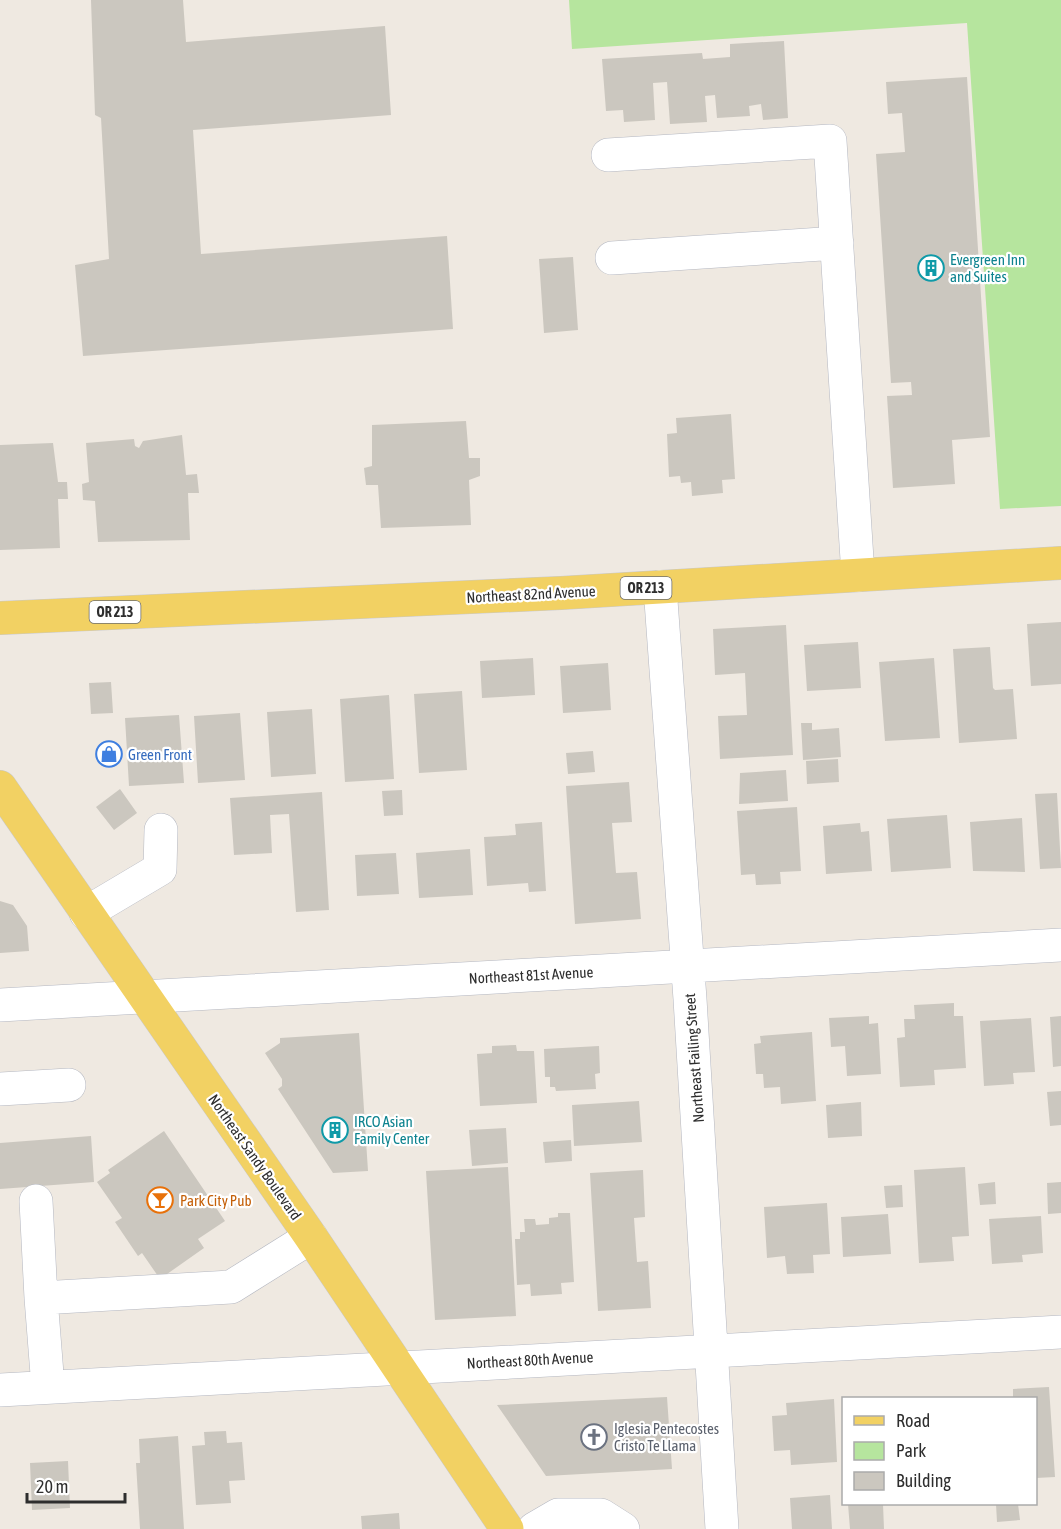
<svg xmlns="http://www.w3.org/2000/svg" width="1061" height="1529" font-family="'Asap Condensed',sans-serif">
	<rect width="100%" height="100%" fill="#efe9e1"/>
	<path fill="#b6e59e" d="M569 0H1061V506L1000 509 967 23 572 49Z"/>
	<path fill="#cbc7bf" d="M91 0H183L186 42 385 26 391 115 193 130 201 254 447 236 453 329 83 356 75 265 109 259 101 118 95 115Z
		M784 41 788 118 763 120 761 104 749 106 750 116 717 118 715 95 705 96 707 122 670 124 667 82 653 83 655 120 624 122 623 110 606 111 602 59 702 53 703 59 730 57V44Z
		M967 77 990 437 952 440 955 484 893 488 887 396 912 395 911 382 891 383 876 154 905 152 902 113 888 114 886 82Z
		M573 257 578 330 544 333 539 259Z
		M731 414 735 479 722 480 723 493 692 496 691 482 681 483 680 476 669 477 667 434 677 433 676 418Z
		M466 421 469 458H480V476L469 480 471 525 381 528 378 485H366L364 468 372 466V425Z
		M182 435 186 475 197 474 199 493H188L190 540 98 542 95 501 83 500 82 484 89 482 86 443 134 439 135 446 139 448 143 441Z
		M53 443 58 482H67L68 499H58L60 548 0 550V445Z
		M1061 622V684L1031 686 1027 624Z
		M786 625 793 755 720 759 718 716 747 715 745 673 715 675 713 629Z
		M858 642 861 688 807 691 804 645Z
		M990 647 993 688 995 690 1013 689 1017 739 959 743 953 649Z
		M533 658 535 695 482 698 480 661Z
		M934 658 940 738 885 741 879 662Z
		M608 663 611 710 563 713 560 666Z
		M111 682 113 713 91 714 89 683Z
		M462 691 467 770 419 773 414 694Z
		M389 695 394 779 345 782 340 699Z
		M312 709 316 774 271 777 267 712Z
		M240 713 245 780 198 783 194 716Z
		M179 715 184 783 129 786 125 718Z
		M801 723H812V730L839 728 841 757 803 760Z
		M593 751 595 772 568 774 566 753Z
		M838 759 839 782 807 784 806 761Z
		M786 770 788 801 739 804 740 773Z
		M629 782 632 822 612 823 616 873 637 872 641 919 575 924 566 786Z
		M120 789 137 813 114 830 96 807Z
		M402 790 403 815 384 816 382 791Z
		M322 792 329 910 296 912 289 814 270 815 272 853 234 855 230 798Z
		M1057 793 1061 868 1040 869 1035 794Z
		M797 807 801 871 780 872 781 884 756 885 755 874 741 875 737 811Z
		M947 815 951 868 891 872 887 819Z
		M1022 818 1025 872 973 871 970 822Z
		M542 822 546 891 529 892 528 883 487 886 484 837 516 835 515 824Z
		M860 823 861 832 869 831 872 871 826 874 823 826Z
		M470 849 473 895 419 898 416 853Z
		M396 853 399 894 357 896 355 855Z
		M0 901 13 905 27 926 29 951 0 953Z
		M954 1003V1016H963L966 1068 934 1070 935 1085 900 1087 897 1038 905 1037 904 1019H915L914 1005Z
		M869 1016V1024L878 1023 881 1074 847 1076 845 1046 831 1047 829 1018Z
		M1061 1016V1066L1053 1067 1050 1017Z
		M1031 1018 1035 1072 1013 1073 1014 1084 984 1086 980 1021Z
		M812 1032 816 1101 781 1104 780 1087 764 1088 763 1074H756L754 1044 761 1043 760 1036Z
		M359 1033 368 1171 333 1173 278 1089 282 1086V1079L265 1053 280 1043V1038Z
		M516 1045 517 1051H534L537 1103 480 1106 477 1054 492 1053V1046Z
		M599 1046 600 1073 595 1074 596 1089 556 1091 555 1087H550V1077H545L544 1049Z
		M1061 1091V1125L1050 1126 1047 1092Z
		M639 1101 642 1142 574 1146 572 1105Z
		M861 1102 862 1136 828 1138 826 1105Z
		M506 1128 508 1163 472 1166 469 1130Z
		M164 1131 225 1221 198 1239 204 1248 160 1279 142 1253 138 1256 115 1222 122 1218 97 1182 110 1173 108 1170Z
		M91 1136 94 1182 0 1189V1143Z
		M571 1140 572 1161 545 1163 543 1142Z
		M508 1167 516 1316 435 1320 426 1171Z
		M965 1167 969 1236 952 1237 954 1261 919 1263 914 1170Z
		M643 1170 645 1217 634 1218 637 1262 648 1261 651 1308 598 1311 590 1173Z
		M995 1182 996 1204 980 1205 978 1184Z
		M1061 1182V1213L1048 1214 1047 1183Z
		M902 1185 903 1207 886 1208 884 1186Z
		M827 1203 830 1254 813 1255 814 1273 787 1274 785 1256 767 1258 764 1207Z
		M558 1213H570L574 1282 561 1283 562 1294 531 1296 530 1284 517 1285 515 1239H520V1232H525L524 1219H535L536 1225 549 1224V1218L558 1217Z
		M888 1214 891 1254 843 1257 841 1217Z
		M1041 1216 1043 1253 1022 1255 1023 1262 992 1264 989 1219Z
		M1049 1387 1055 1477 1036 1478V1398H1013V1389Z
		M667 1397 672 1469 546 1476 497 1405Z
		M834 1399 837 1462 791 1465 790 1450 774 1451 772 1416 787 1415 786 1403Z
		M226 1431 227 1443 242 1442 245 1480 229 1481 231 1503 196 1505 192 1446 205 1445 204 1432Z
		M178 1436 184 1529H140L136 1463H140L139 1439Z
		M68 1461 70 1508 32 1510 30 1463Z
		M830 1495 832 1529H792L790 1498Z
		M848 1504H883L884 1529H850Z
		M996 1504H1018L1020 1520 997 1522Z
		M399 1513 400 1529H362L361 1516Z"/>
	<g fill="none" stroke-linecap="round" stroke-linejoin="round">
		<g stroke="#b4b7c1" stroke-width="34">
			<path id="minor" d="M608 155 830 141 858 575
				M612 258 837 243
				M660 587 690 999 722 1529
				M86 913 160 869 161 830
				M0 1005 1061 945
				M0 1089 69 1085
				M36 1201 41 1298 231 1287 311 1237
				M41 1298 48 1387
				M0 1390 1061 1332
				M534 1529 558 1515H601L623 1529"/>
		</g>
		<g stroke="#c9c9c9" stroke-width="34">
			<path id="major" d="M0 618 561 593 1061 563
				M0 787 311 1237 507 1529"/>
		</g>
		<use href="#minor" stroke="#fff" stroke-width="33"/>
		<use href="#major" stroke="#f2d163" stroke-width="33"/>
	</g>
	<defs>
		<g id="building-ring" transform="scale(1.35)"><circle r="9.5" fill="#fff" stroke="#0f9aa8" stroke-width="1.5"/><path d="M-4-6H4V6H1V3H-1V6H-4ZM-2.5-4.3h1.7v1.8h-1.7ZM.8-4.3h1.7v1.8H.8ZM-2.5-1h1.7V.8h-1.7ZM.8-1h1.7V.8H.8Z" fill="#0f9aa8"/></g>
		<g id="shop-ring" transform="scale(1.35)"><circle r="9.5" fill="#fff" stroke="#3f7fe0" stroke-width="1.5"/><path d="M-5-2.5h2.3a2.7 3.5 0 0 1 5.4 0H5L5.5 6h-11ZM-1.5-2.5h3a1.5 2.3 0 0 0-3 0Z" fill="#3f7fe0"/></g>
		<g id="bar-ring" transform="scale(1.35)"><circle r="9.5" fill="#fff" stroke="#e8710a" stroke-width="1.5"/><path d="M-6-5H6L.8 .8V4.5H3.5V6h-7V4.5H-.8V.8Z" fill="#e8710a"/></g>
		<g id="church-ring" transform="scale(1.35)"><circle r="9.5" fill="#fff" stroke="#6b7280" stroke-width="1.5"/><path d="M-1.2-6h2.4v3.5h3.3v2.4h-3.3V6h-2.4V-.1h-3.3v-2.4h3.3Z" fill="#6b7280"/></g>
	</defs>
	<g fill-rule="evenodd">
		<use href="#building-ring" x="931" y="268"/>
		<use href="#shop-ring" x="109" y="754"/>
		<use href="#building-ring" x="335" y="1130"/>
		<use href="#bar-ring" x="160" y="1200"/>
		<use href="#church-ring" x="594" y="1437"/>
	</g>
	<g text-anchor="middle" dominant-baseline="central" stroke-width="4.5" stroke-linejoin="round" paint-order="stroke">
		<g fill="#fff" stroke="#6d6d6d" stroke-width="1.5">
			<rect x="620.5" y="577" width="51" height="22" rx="4.5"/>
			<rect x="89.5" y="601" width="51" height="22" rx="4.5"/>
		</g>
		<g font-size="14" font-weight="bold" fill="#2e2e2e">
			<text x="646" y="588">OR 213</text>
			<text x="115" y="612">OR 213</text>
		</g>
		<g font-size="15" fill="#0d838f" stroke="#fff" text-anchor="start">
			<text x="950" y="259">Evergreen Inn<tspan x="950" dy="17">and Suites</tspan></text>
			<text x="354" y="1121">IRCO Asian<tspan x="354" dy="17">Family Center</tspan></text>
		</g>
		<g font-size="15" fill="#2e2e2e" stroke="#fff">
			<text transform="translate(531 594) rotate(-3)">Northeast 82nd Avenue</text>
			<text transform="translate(531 975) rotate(-3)">Northeast 81st Avenue</text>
			<text transform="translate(694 1058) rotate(-94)">Northeast Failing Street</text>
			<text transform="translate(255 1157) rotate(55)">Northeast Sandy Boulevard</text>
			<text transform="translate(530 1360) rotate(-3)">Northeast 80th Avenue</text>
		</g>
		<g font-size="15" fill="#366cbe" stroke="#fff" text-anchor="start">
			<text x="128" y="754">Green Front</text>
		</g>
		<g font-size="15" fill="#c56008" stroke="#fff" text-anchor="start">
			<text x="180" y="1200">Park City Pub</text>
		</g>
		<g font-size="15" fill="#5b616d" stroke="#fff" text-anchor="start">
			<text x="614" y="1428">Iglesia Pentecostes<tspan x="614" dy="17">Cristo Te Llama</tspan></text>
		</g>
	</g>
	<rect x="842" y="1397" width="195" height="108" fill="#ffffff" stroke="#ababab" stroke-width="1.5"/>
	<rect x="854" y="1416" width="30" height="9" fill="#f2d163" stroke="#ababab" stroke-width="1.5"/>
	<text x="896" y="1427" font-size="18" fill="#2e2e2e">Road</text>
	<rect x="854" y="1442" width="30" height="18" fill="#b6e59e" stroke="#ababab" stroke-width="1.5"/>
	<text x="896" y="1457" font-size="18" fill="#2e2e2e">Park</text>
	<rect x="854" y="1472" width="30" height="18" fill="#cbc7bf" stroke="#ababab" stroke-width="1.5"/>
	<text x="896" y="1487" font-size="18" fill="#2e2e2e">Building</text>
	<path d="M27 1493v9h98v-9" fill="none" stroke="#2e2e2e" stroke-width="3"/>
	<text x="36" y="1493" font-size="18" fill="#2e2e2e" stroke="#ffffff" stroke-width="4.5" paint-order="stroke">20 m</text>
</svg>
